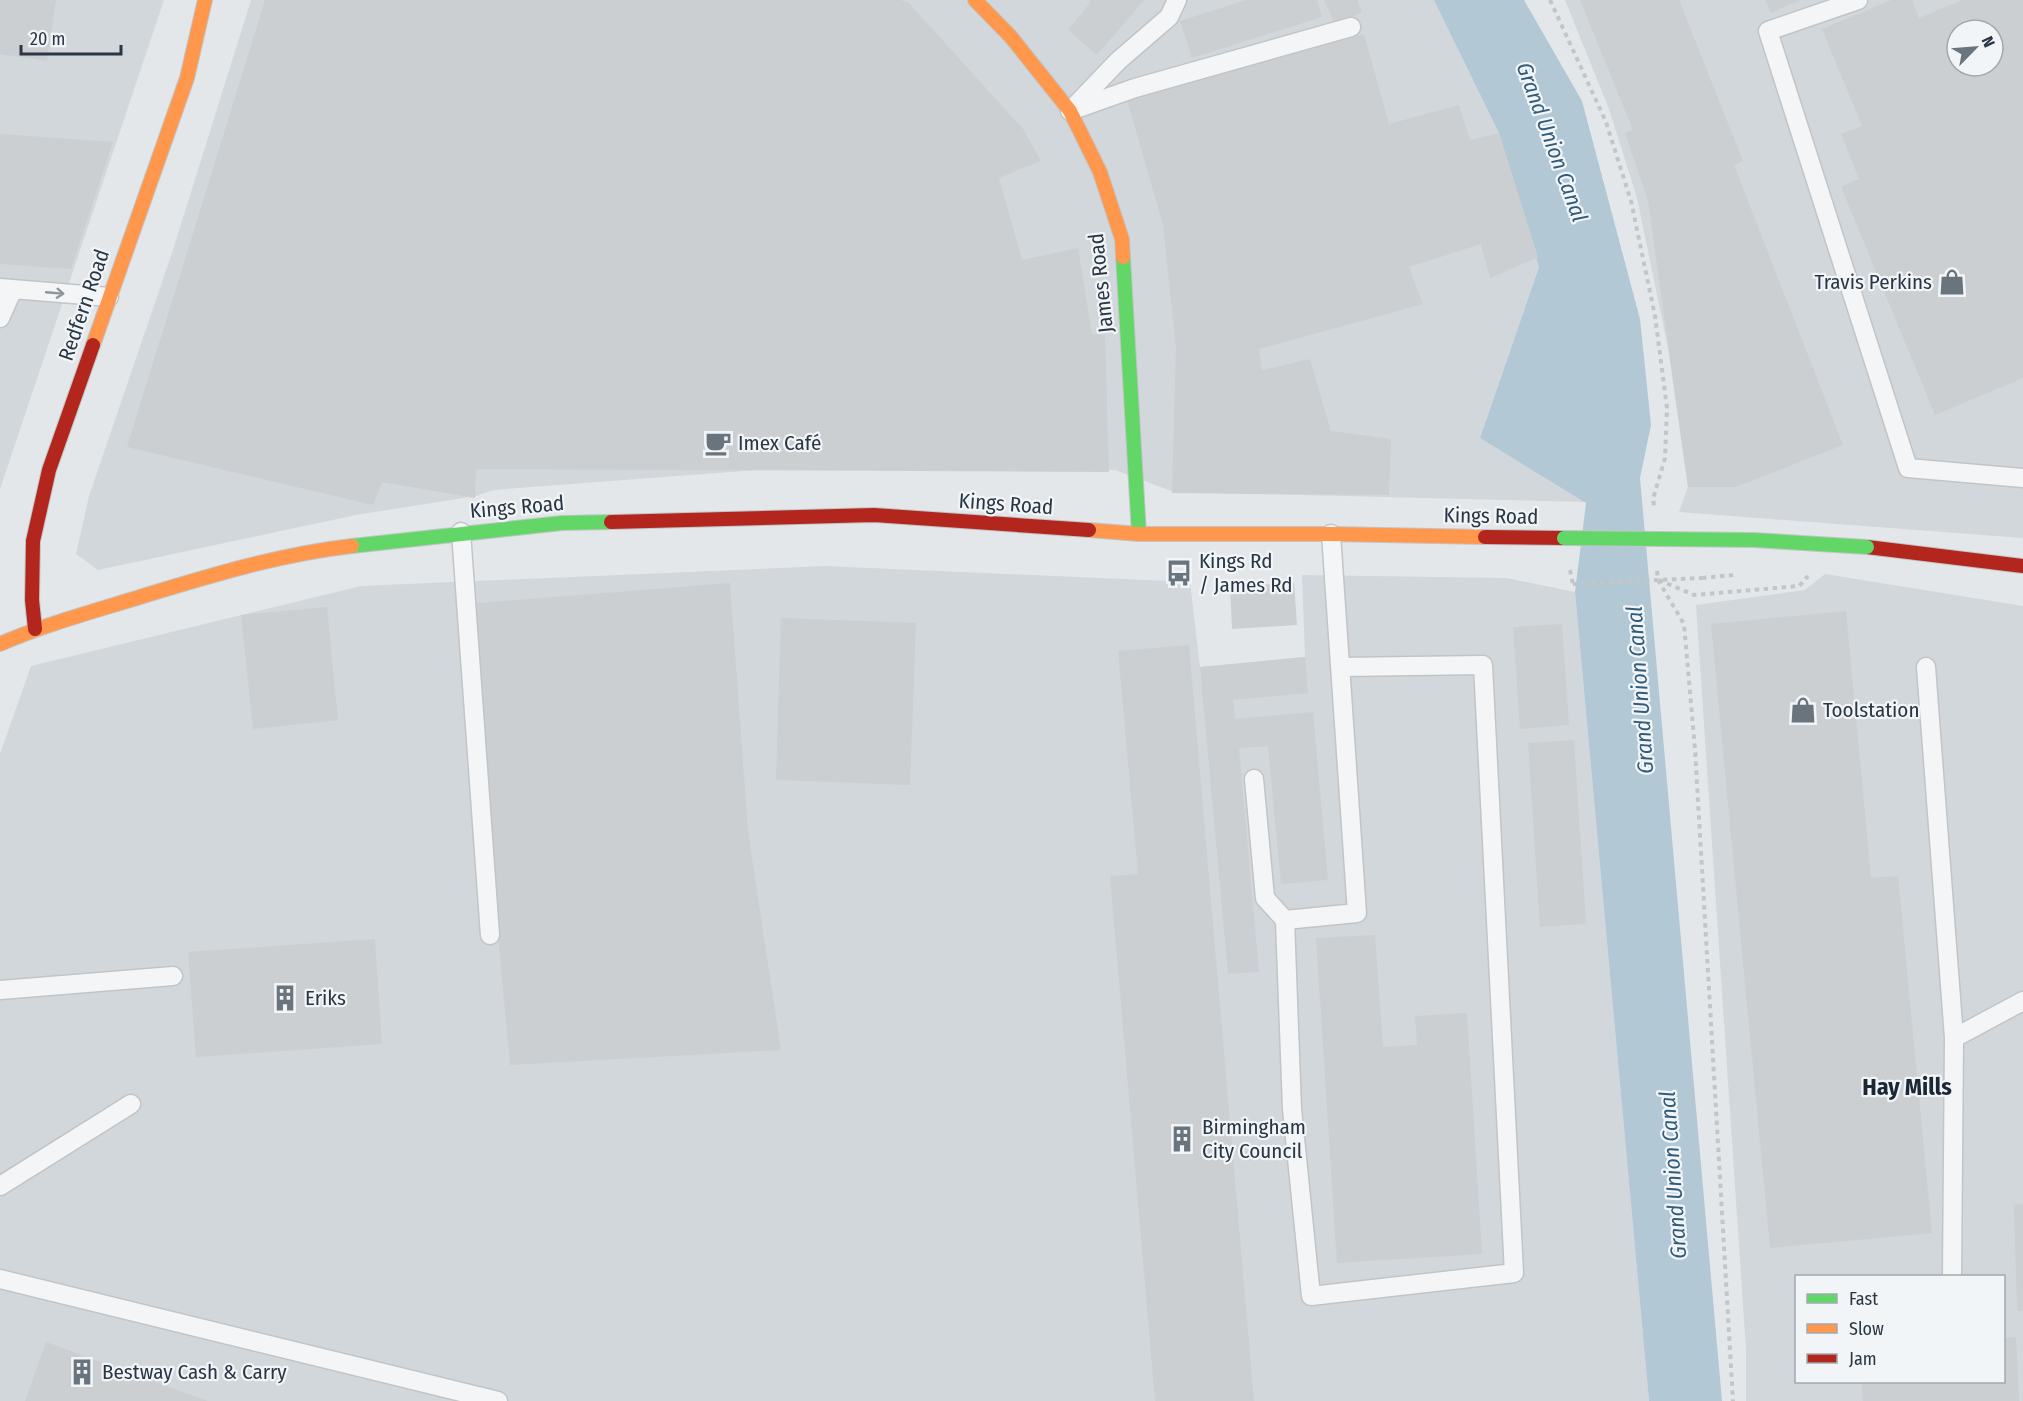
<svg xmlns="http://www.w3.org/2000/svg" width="2023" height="1401" font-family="'Fira Sans Condensed',sans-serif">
	<rect width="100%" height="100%" fill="#e4e7e9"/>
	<path fill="#d2d7dc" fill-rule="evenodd" d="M0 0H164L0 489Z
		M251 0H1438L1499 133 1538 257 1539 267 1480 438 1586 502 1174 492 1115 470 837 464 493 490 476 496 356 515 98 570 76 554 89 496 172 253Z
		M1565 0H2023V538L1679 512 1688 487 1668 348 1637 198 1609 109ZM1957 30H1993V66H1957Z
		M825 566 1190 582 1200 667 1305 657 1302 575 1507 578 1575 592 1649 1401H0V754L31 666 361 586Z
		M1825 574 2023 606V1401H1746V1350L1696 605 1805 590ZM1796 1276H2004V1382H1796Z"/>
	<path fill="#b2c8d5" d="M1434 0H1524L1582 101 1640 319 1651 425 1640 478 1722 1401H1649L1575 592 1586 503 1480 438 1539 267 1499 133Z"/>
	<path fill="#cccfd1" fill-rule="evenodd" d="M0 0H56L47 61 0 54Z
		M265 0H900L908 2 1024 130 1041 161 999 178 1022 260 1078 248 1092 334 1105 335 1109 472 476 469 475 498 382 482 373 505 127 447Z
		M1089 0H1144L1097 55 1068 30 1091 2Z
		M1246 0H1317L1322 17 1192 58 1180 21Z
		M1324 0H1357L1362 12 1335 24Z
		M1580 0H1679L1743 161 1734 165 1843 445 1736 487H1688L1648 201 1625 133 1633 130Z
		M1765 0H1800L1771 13Z
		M1891 0H1912L1919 18 1962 0H2023V378L1935 415 1841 187 1859 179 1841 134 1862 126 1822 29ZM1957 30H1993V66H1957Z
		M1364 34 1389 124 1459 105 1470 140 1499 133 1538 257 1490 278 1481 244 1409 267 1423 304 1259 349 1262 370 1310 359 1331 431 1391 439 1389 495 1172 493 1176 347 1163 225 1127 100Z
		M0 134 113 142 71 269 0 264Z
		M730 583 748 831 781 1050 510 1065 467 604Z
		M1294 583 1297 625 1232 629 1230 586Z
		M327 607 338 720 253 729 241 615Z
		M1846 611 1871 878 1898 876 1932 1233 1770 1248 1711 624Z
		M781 618 916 623 910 785 776 780Z
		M1562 624 1569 725 1520 729 1513 627Z
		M1189 645 1254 1401H1155L1110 876 1138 874 1118 651Z
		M1305 657 1308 693 1233 700 1235 719 1313 712 1328 880 1281 884 1268 746 1239 748 1259 972 1228 974 1200 667Z
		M1574 740 1586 924 1540 927 1528 743Z
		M1375 935 1383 1047 1417 1045 1415 1016 1467 1013 1482 1254 1337 1263 1316 938Z
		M375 939 382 1044 196 1057 188 952Z
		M2023 1204V1311H2017L2014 1205Z
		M2016 1337 2019 1401H1863L1862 1382H2004V1338Z
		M46 1342 208 1401H25Z"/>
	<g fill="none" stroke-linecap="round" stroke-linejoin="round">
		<g stroke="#c2c5c7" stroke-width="21">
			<path id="lane" d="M1858 0 1768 31 1908 468 2023 478
				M1073 108 1118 61 1169 17 1177 0
				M1070 111 1135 88 1351 27
				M0 288 109 297
				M0 318 13 289
				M461 532 490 935
				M1331 534 1357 913 1285 920 1292 1109 1311 1296 1514 1273 1483 665 1341 667
				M1926 667 1954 1038
				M1254 779 1265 898 1285 920
				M0 990 173 976
				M0 1186 131 1104
				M1952 1276 1954 1038 2023 1001
				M0 1279 498 1401"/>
		</g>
		<g stroke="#c2c5c7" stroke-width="16">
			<path id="fast" d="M1123 257 1139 534
				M352 546 562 523 611 522"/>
		</g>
		<g stroke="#c2c5c7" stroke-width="16">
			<path id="slow" d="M975 0 1011 37 1070 111 1100 172 1122 239 1123 257
				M93 345 187 78 205 0
				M1089 530 1139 534H1331L1485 537
				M0 644C46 624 95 611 143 596 212 575 281 554 352 546"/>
		</g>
		<g stroke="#c2c5c7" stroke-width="16">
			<path id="jam" d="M611 522 874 515 1089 530
				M1485 537 1564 538
				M1867 547 2023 566
				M35 629 32 600 33 541 49 470 93 345"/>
		</g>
		<path stroke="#c3c6c9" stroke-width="4" stroke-dasharray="4.5 4.5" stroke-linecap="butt" d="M1550 0 1606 122 1631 201 1655 316 1667 408 1665 458 1653 499 1654 506
			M1570 570 1573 584
			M1657 571 1658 580 1684 624 1695 749 1733 1401
			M1702 578 1733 575
			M1659 580 1694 595 1799 586 1808 576"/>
		<use href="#lane" stroke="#f3f5f6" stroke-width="18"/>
		<use href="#fast" stroke="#63d668" stroke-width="14"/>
		<use href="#slow" stroke="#ff974d" stroke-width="14"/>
		<use href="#jam" stroke="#b3261e" stroke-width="14"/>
		<g stroke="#c2c5c7" stroke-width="16" stroke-linecap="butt">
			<path id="fast-bridge" d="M1564 538 1754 540 1867 547"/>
		</g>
		<path stroke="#c3c6c9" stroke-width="4" stroke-dasharray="4.5 4.5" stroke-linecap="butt" d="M1573 584 1702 578"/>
		<use href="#fast-bridge" stroke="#63d668" stroke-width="14"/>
	</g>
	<defs><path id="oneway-shaft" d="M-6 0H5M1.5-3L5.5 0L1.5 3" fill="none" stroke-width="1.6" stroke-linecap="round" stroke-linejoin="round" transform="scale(1.5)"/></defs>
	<use stroke="#8e969c" href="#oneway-shaft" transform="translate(55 293) rotate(5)"/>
	<defs>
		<g id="shop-bare" transform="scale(2.07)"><path d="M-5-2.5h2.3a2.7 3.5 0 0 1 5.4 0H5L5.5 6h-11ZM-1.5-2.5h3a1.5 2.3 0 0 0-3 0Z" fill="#6a747d" stroke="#f2f5f8" stroke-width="2.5" paint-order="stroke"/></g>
		<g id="cafe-bare" transform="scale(2.07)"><path d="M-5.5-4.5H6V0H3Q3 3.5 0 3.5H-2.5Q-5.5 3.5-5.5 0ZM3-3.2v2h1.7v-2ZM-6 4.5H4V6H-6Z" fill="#6a747d" stroke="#f2f5f8" stroke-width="2.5" paint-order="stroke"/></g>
		<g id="bus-bare" transform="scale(2.07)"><path d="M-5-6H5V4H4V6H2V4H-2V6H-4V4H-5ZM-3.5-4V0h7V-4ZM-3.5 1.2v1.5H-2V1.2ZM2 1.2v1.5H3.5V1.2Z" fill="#6a747d" stroke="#f2f5f8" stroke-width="2.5" paint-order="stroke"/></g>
		<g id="building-bare" transform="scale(2.07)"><path d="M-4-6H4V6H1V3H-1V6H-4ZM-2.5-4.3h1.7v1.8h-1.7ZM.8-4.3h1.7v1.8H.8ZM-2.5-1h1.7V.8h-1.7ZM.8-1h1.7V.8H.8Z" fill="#6a747d" stroke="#f2f5f8" stroke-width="2.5" paint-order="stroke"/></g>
	</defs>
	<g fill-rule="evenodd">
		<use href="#shop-bare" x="1952" y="282"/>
		<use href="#cafe-bare" x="718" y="443"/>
		<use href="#bus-bare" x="1179" y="573"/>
		<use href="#shop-bare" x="1803" y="710"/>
		<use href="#building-bare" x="285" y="998"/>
		<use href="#building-bare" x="1182" y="1139"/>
		<use href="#building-bare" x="82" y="1372"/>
	</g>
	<g text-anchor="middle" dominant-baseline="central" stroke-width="4.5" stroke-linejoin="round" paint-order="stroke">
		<g font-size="21" fill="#293643" stroke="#f2f5f8" text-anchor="start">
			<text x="1932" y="282" text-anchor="end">Travis Perkins</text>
			<text x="738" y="443">Imex Café</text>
			<text x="1199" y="561">Kings Rd<tspan x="1199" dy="24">/ James Rd</tspan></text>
			<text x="1823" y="710">Toolstation</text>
			<text x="305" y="998">Eriks</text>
			<text x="1202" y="1127">Birmingham<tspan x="1202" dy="24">City Council</tspan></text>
			<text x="102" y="1372">Bestway Cash &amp; Carry</text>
		</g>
		<g font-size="21" fill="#293643" stroke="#f2f5f8">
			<text transform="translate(1101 283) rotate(-96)">James Road</text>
			<text transform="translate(84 305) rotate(-71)">Redfern Road</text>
			<text transform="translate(1006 504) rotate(4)">Kings Road</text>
			<text transform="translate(517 507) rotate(-5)">Kings Road</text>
			<text transform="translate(1491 516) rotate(1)">Kings Road</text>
		</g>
		<g font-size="22" font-style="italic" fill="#325c79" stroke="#f2f5f8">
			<text transform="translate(1552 142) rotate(70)">Grand Union Canal</text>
			<text transform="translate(1640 690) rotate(-94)">Grand Union Canal</text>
			<text transform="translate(1673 1175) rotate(-94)">Grand Union Canal</text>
		</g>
		<g font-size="24" font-weight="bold" fill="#1b2734" stroke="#f2f5f8">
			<text x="1907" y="1087">Hay Mills</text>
		</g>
	</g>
	<rect x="1795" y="1275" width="210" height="108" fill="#f2f5f8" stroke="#a2a9b0" stroke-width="1.5"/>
	<rect x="1807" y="1294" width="30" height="9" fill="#63d668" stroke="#a2a9b0" stroke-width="1.5"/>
	<text x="1849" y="1305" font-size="18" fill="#293643">Fast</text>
	<rect x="1807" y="1324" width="30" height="9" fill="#ff974d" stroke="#a2a9b0" stroke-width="1.5"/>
	<text x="1849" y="1335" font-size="18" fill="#293643">Slow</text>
	<rect x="1807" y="1354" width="30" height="9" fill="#b3261e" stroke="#a2a9b0" stroke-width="1.5"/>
	<text x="1849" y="1365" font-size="18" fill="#293643">Jam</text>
	<g transform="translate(1975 48) rotate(65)"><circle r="28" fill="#f2f5f8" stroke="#a2a9b0" stroke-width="1.5"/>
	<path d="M0-4.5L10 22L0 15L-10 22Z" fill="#6a747d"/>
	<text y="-9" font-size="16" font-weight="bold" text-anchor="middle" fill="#293643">N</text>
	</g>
	<path d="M21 45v9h100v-9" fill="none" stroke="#293643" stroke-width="3"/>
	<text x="30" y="45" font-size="18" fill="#293643" stroke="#f2f5f8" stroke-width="4.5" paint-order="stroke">20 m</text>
</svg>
